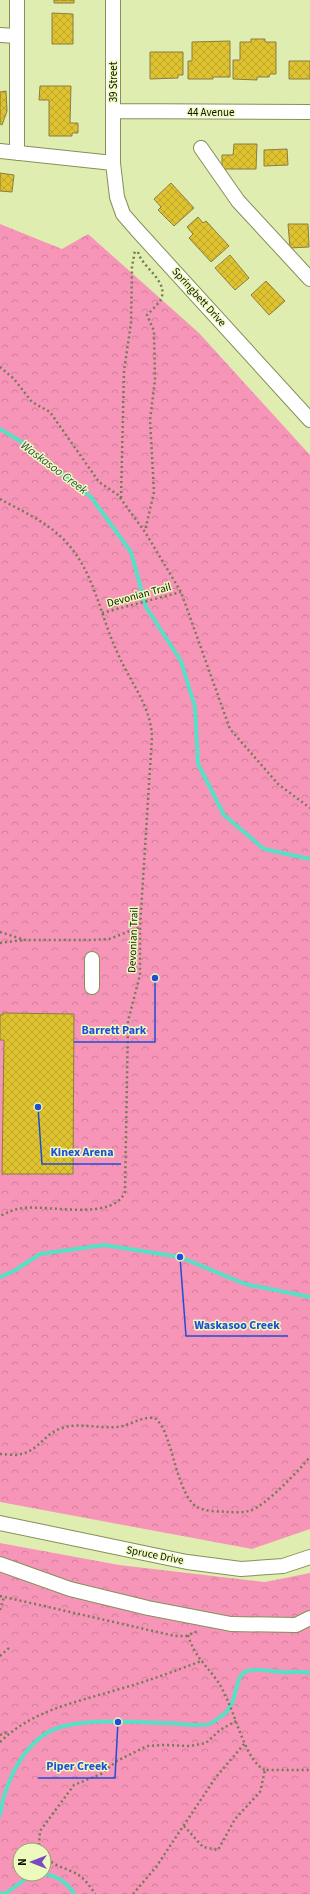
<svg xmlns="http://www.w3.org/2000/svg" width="310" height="1894" font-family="'Source Sans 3',sans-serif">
	<defs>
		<pattern id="forest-crowns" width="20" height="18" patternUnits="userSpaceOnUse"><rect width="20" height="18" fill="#f795b8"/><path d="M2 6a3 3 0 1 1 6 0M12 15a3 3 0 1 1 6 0" fill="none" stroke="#d37f9c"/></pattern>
		<pattern id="building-cross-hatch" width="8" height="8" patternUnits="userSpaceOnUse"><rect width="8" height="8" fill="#dec22f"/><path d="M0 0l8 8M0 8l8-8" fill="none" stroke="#bda628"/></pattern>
	</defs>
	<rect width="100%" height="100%" fill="#e0edb1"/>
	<path fill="url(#forest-crowns)" fill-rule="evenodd" d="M0 224 62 249 88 234 199 333 310 455V1529L252 1549 0 1502Z
		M0 1543 119 1565 265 1582 310 1573V1894H0ZM20 1850H44V1874H20Z"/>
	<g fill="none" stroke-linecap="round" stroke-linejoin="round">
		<path stroke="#57e0c5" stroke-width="4" d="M0 429 20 441 91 497 131 552 146 607 181 661 195 707 198 764 224 815 264 849 310 859
			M0 1277 14 1271 40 1254 104 1245 180 1257 245 1284 310 1297
			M0 1815C5 1781 26 1735 64 1726 97 1719 133 1722 166 1723 176 1723 201 1727 209 1724 214 1722 225 1714 228 1710 237 1700 235 1674 247 1671 257 1668 269 1671 280 1672 290 1673 300 1670 310 1673
			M44 1874C58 1876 67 1882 74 1894
			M0 1893 5 1894 32 1874"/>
	</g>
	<path fill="url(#building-cross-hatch)" stroke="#8a7e45" d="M54 0H74V3H54Z
		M52 13 73 14V44H52Z
		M251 39H265V42H276V74H270L269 77H257V80L233 79V60H240V42H251Z
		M230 41V77H213V79H188V61H192V42Z
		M150 52H183V75H178V78L150 79Z
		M289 61H310V79H289Z
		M40 86H71L70 123H78V133H72V136H49V100H39Z
		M6 91 7 111 2 125 0 124V92Z
		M234 144H257L256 169H222V155H233Z
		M287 149 288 165 264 166V150Z
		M0 173 14 175 12 192 0 191Z
		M171 183 194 208 174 226 158 210 161 207 154 199Z
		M198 217 203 223 206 221 229 246 211 262 189 238 193 234 187 227Z
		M288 224H308L309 247 290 248Z
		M230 255 249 278 235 290 215 268Z
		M266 281 285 301 269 315 251 295Z
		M3 1013 74 1014 73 1174H2L4 1040H0V1015H3Z"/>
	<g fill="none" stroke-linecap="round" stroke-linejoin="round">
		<g stroke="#859058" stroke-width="16">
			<path id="minor" d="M17 0V153
				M113 0V163L117 197 123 214 136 229 310 420
				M0 35 17 36
				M113 111 310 112
				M201 148 238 201 310 279
				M0 151 113 163
				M92 987V959
				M0 1523 187 1562 241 1569 283 1566 310 1557
				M0 1564 70 1589 148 1608 231 1624 296 1625 310 1618"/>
		</g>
		<path stroke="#727b55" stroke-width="2.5" stroke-dasharray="2 3" stroke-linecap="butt" d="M138 252C142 268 171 282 160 301 156 306 151 311 147 315L154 331 155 380 150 420 154 492 145 531
			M0 367 14 379 32 402 50 412 99 482 118 495 145 532 181 592 230 729 278 784 310 808
			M121 498 124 371 131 323 132 267 135 250
			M0 499C22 511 49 523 66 542 95 573 100 616 118 654 130 682 151 706 152 737L140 927V975L128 1021 125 1192C113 1221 50 1205 23 1208 15 1209 8 1212 0 1216
			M102 613 181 592
			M0 932 25 940H92L109 939 140 927
			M0 943 23 940
			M0 1454C7 1454 15 1456 21 1454 38 1451 45 1433 62 1428 79 1422 99 1429 117 1427 130 1426 141 1416 155 1418 163 1425 166 1435 169 1444 175 1461 182 1498 197 1507 206 1512 218 1511 227 1512 234 1512 242 1513 249 1511 265 1507 299 1470 310 1457
			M0 1596 175 1636H186L198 1631
			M0 1610 4 1597
			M188 1635C194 1655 204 1663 216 1679 222 1687 226 1697 230 1706 237 1722 248 1763 265 1770
			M0 1656 10 1647
			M0 1735 8 1732
			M0 1742C33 1710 74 1703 116 1690 145 1682 173 1672 201 1661
			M184 1826 203 1847 218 1850 235 1819 260 1792 265 1770H310
			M41 1850 39 1844 40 1831 74 1785 101 1774 117 1761 147 1746 164 1745 190 1746 206 1743 220 1730 236 1721
			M44 1855C52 1866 67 1868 77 1874 85 1879 90 1886 95 1894
			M133 1894 156 1867 216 1777 245 1743"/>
		<use href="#minor" stroke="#fff" stroke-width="14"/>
	</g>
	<g text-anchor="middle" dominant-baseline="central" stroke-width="3" stroke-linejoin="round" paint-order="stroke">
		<g font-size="11" fill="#0d1100" stroke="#edfabe">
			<text transform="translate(113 82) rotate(-90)">39 Street</text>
			<text x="211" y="112">44 Avenue</text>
			<text transform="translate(199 297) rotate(48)">Springbett Drive</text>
			<text transform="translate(139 595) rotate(-15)">Devonian Trail</text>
			<text transform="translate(133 940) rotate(-88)">Devonian Trail</text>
			<text transform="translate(155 1555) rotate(11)">Spruce Drive</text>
		</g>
		<g font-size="12" font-style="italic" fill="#304d47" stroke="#edfabe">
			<text transform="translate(54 468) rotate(37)">Waskasoo Creek</text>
		</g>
	</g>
	<path fill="none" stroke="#1d4ed8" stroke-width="1.5" d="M155 978L155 1042H74M38 1107L42 1164H121M180 1257L186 1336H288M118 1722L115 1778H38"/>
	<g fill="#1d4ed8" stroke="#edfabe" stroke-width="1.5">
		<circle cx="155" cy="978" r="4"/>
		<circle cx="38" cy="1107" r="4"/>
		<circle cx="180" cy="1257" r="4"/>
		<circle cx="118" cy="1722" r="4"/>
	</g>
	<g font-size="12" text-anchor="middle" font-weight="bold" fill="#1d4ed8" stroke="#edfabe" stroke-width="3" stroke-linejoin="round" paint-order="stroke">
		<text x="114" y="1034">Barrett Park</text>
		<text x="82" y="1156">Kinex Arena</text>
		<text x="237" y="1329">Waskasoo Creek</text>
		<text x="77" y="1770">Piper Creek</text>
	</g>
	<g transform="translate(32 1862) rotate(270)"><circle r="19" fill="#edfabe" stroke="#939d72"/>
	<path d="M0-3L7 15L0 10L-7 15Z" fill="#794ac2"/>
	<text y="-6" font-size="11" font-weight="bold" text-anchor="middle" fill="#0d1100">N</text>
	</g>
</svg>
